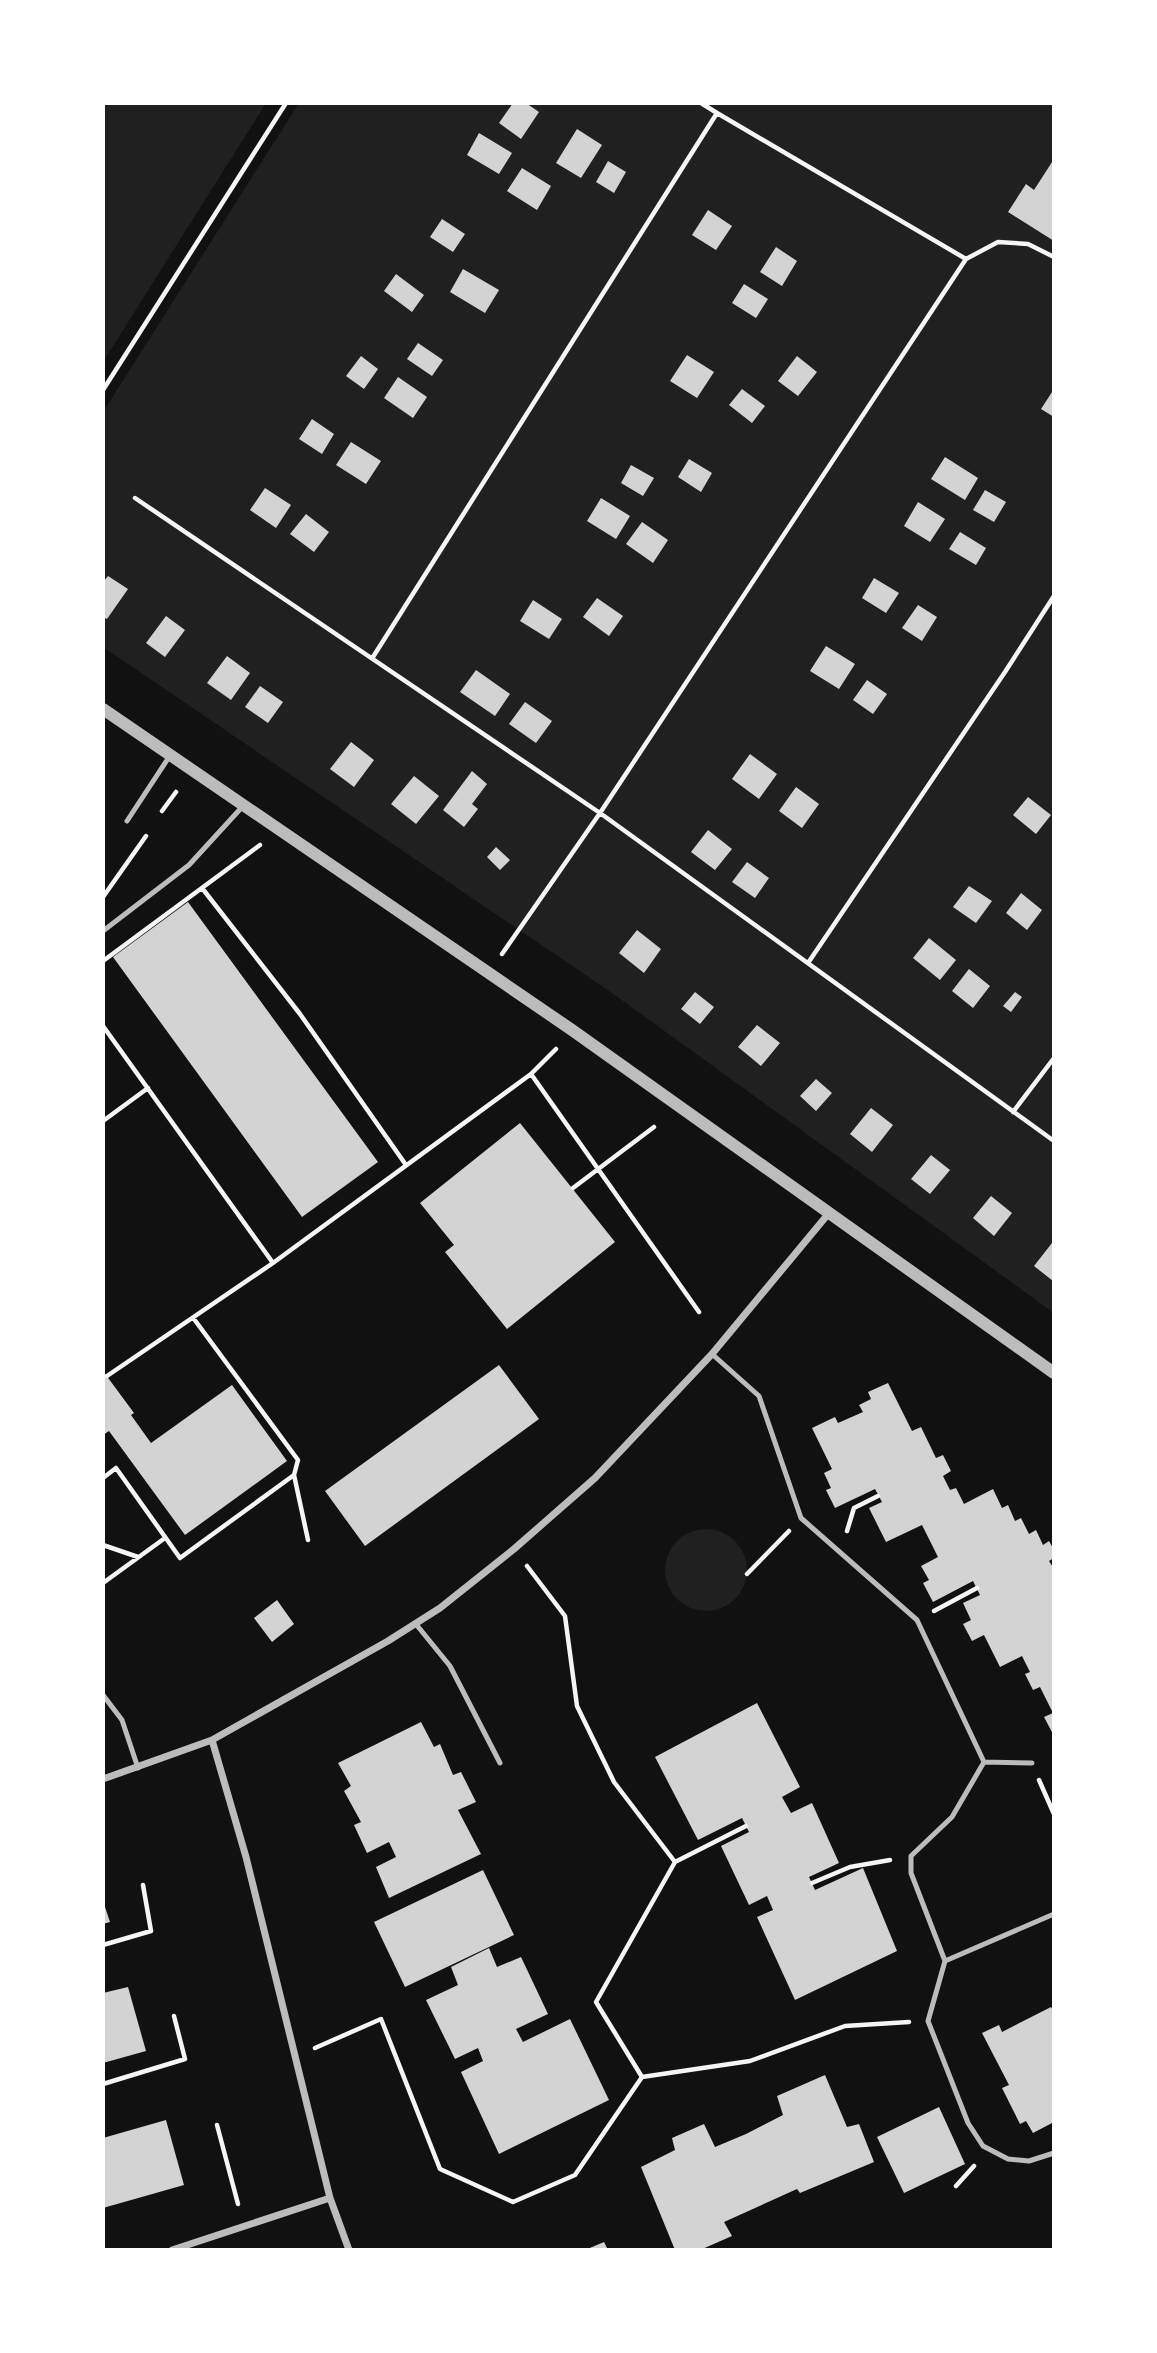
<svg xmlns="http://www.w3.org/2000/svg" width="1157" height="2353" font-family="Helvetica,sans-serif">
	<rect width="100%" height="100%" fill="#111"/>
	<path fill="#202020" d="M103 103H266L103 362Z
		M299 103H1054V1313L612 993 103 647V412Z
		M665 1570a41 41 0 1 1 82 0a41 41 0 1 1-82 0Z"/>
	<path fill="#d3d3d3" d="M513 103H526L539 112 521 139 499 123Z
		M577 129 602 145 581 178 556 163Z
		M479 133 512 153 499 174 467 155Z
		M1054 159V241L1008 212 1026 184 1034 190Z
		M608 161 626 172 614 193 596 182Z
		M522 168 551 186 537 210 507 191Z
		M708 210 732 226 716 250 692 235Z
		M442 219 465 234 453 252 430 237Z
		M776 247 797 261 782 286 760 272Z
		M463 269 499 290 485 313 450 292Z
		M396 274 424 295 412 312 384 291Z
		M744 284 768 299 756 318 732 303Z
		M418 343 443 360 432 376 407 359Z
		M687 355 714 372 697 398 670 381Z
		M361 356 378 369 364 389 346 376Z
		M797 356 817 372 798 396 778 381Z
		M398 377 427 397 413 418 384 398Z
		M742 389 765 406 752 423 729 405Z
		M1054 389V417L1041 409Z
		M312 419 334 434 322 454 299 439Z
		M351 442 381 461 366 484 336 465Z
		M945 457 978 478 965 500 931 479Z
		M689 459 712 473 701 492 678 477Z
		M631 465 654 478 643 496 621 483Z
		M265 488 291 505 276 528 250 510Z
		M985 490 1006 502 994 522 973 510Z
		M601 498 630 516 616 539 587 521Z
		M918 502 945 519 930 542 904 526Z
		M306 514 329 532 314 552 290 534Z
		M642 522 668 540 653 563 626 544Z
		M960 532 986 548 976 565 949 549Z
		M108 576 128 589 107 619 103 617V582Z
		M874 578 899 593 886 613 862 598Z
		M597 598 623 616 609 636 583 617Z
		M533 600 562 619 549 639 520 621Z
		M918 605 937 617 922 641 902 628Z
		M166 616 185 630 165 657 146 643Z
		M826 646 855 664 839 689 810 671Z
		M227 656 250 673 231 700 207 683Z
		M476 670 510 694 495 716 460 692Z
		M867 680 887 694 873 714 853 700Z
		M260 686 283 702 268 723 245 707Z
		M525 702 552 721 536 743 509 724Z
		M351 742 374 760 354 787 330 769Z
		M750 754 777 774 759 799 732 779Z
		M472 771 487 784 472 804 478 809 464 827 443 810Z
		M414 776 439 796 416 824 391 804Z
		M796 787 819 804 802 828 779 811Z
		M1028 797 1051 815 1036 834 1013 815Z
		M708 830 732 849 715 870 691 852Z
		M496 847 510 860 500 870 487 857Z
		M747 862 769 878 755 898 732 882Z
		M969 886 992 901 976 923 953 907Z
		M1021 893 1042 910 1027 930 1006 913Z
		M188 902 378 1162 302 1217 113 957Z
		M637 930 661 949 644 973 619 953Z
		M929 938 956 960 940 980 913 958Z
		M969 969 990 986 973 1008 952 991Z
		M695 992 714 1007 700 1024 681 1009Z
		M1015 992 1022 997 1011 1012 1003 1006Z
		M757 1025 780 1043 761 1066 738 1047Z
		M816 1079 832 1093 816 1111 800 1096Z
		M871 1108 893 1125 872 1152 850 1134Z
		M520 1123 615 1242 507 1329 445 1252 454 1245 420 1203Z
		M931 1155 950 1170 930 1194 911 1179Z
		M991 1196 1012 1213 994 1236 973 1218Z
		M1052 1243 1054 1245 1053 1281 1034 1266Z
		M499 1365 539 1419 365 1546 325 1491Z
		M103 1371 134 1413 131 1415 151 1443 232 1385 287 1461 185 1535 109 1431 103 1435Z
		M888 1383 912 1431 921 1427 936 1458 943 1455 951 1471 943 1476 950 1490 956 1488 964 1504 993 1489 1002 1508 1008 1505 1015 1521 1021 1518 1029 1534 1036 1530 1043 1545 1049 1541 1054 1550V1558L1049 1561 1054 1569V1736L1044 1717 1053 1713 1040 1687 1033 1690 1025 1674 1030 1672 1022 1656 1000 1667 984 1635 972 1641 963 1624 971 1620 963 1603 980 1595 973 1581 933 1602 923 1583 929 1580 921 1566 938 1557 922 1525 886 1542 869 1508 882 1502 875 1489 835 1508 826 1490 831 1488 824 1473 832 1469 812 1428 835 1417 838 1423 863 1412 859 1405 871 1399 868 1392Z
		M277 1600 294 1624 272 1642 254 1618Z
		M757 1703 800 1787 782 1797 791 1813 812 1803 839 1863 809 1877 815 1890 863 1868 897 1951 795 2000 757 1917 773 1910 767 1896 749 1905 721 1846 749 1832 742 1818 698 1840 655 1757Z
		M421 1722 434 1747 440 1744 453 1775 461 1772 476 1802 458 1810 481 1854 389 1898 376 1867 396 1857 389 1842 367 1853 354 1825 361 1822 344 1791 351 1786 338 1763Z
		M483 1870 514 1935 405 1987 374 1922Z
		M103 1901 110 1922 103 1924Z
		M489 1948 497 1967 521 1957 548 2014 516 2029 523 2042 570 2019 609 2100 499 2154 461 2072 483 2061 478 2048 455 2059 426 2000 458 1985 451 1967Z
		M128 1987 146 2051 103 2063V1993Z
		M1051 2007 1054 2012V2122L1033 2133 1026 2121 1020 2124 1002 2088 1009 2085 982 2033 999 2025 1002 2032Z
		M825 2075 847 2127 859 2124 874 2162 800 2193 797 2189 724 2222 732 2236 700 2250H675L641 2167 675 2150 672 2138 704 2124 715 2147 746 2134 783 2115 777 2096Z
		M939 2107 965 2164 904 2193 877 2137Z
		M166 2120 184 2185 103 2208V2138Z
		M604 2242 608 2250H585Z"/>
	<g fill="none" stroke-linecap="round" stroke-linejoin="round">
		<path stroke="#f5f5f5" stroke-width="4.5" d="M717 113 966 259
			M103 390 286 103
			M135 498 600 813 1054 1141
			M373 657 717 113 701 103
			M162 811 176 792
			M202 888 300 1014 406 1165
			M103 897 146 836
			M502 954 600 813 966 259 998 242 1028 244 1054 257
			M103 961 260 845
			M808 963 1005 672 1054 596
			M103 1026 273 1263
			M531 1074 699 1312
			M1013 1112 1054 1058
			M103 1121 148 1088
			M573 1188 654 1127
			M194 1319 298 1460 294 1475 308 1540
			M107 1376 273 1263 531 1074 556 1049
			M103 1478 116 1468 180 1558 294 1475
			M847 1531 854 1508 878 1496
			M103 1545 138 1557
			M527 1566 565 1616 577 1706 614 1782 675 1862 596 2002 642 2077
			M747 1574 789 1531
			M103 1583 165 1538
			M934 1611 977 1588
			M1039 1780 1054 1814
			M675 1862 746 1826
			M812 1883 850 1867 890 1860
			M103 1945 151 1931 143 1885
			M315 2048 381 2019 440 2169 513 2202 575 2175 642 2077 750 2061 845 2026 909 2022
			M103 2084 185 2059 174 2016
			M217 2125 238 2204
			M956 2186 974 2166"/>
		<path stroke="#bcbcbc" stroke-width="5" d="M127 821 171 754
			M103 931 189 865 243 806
			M712 1354 759 1396 801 1518 917 1620 984 1762 952 1817 911 1856V1873L945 1961 928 2021 968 2123 983 2146 1008 2159 1029 2161 1054 2153
			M415 1623 450 1666 500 1763
			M103 1695 122 1720 138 1768
			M984 1762 1032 1763
			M945 1961 1054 1914"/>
		<path stroke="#bcbcbc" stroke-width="7" d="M212 1740 246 1857 330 2198 349 2250
			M103 1779 212 1740 388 1641 440 1608 514 1549 595 1478 712 1354 829 1213
			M172 2250 330 2198"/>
		<path stroke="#bcbcbc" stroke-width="12" d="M103 709 572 1030 1054 1373"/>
	</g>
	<rect width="1157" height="2353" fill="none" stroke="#ffffff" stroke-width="210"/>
</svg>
